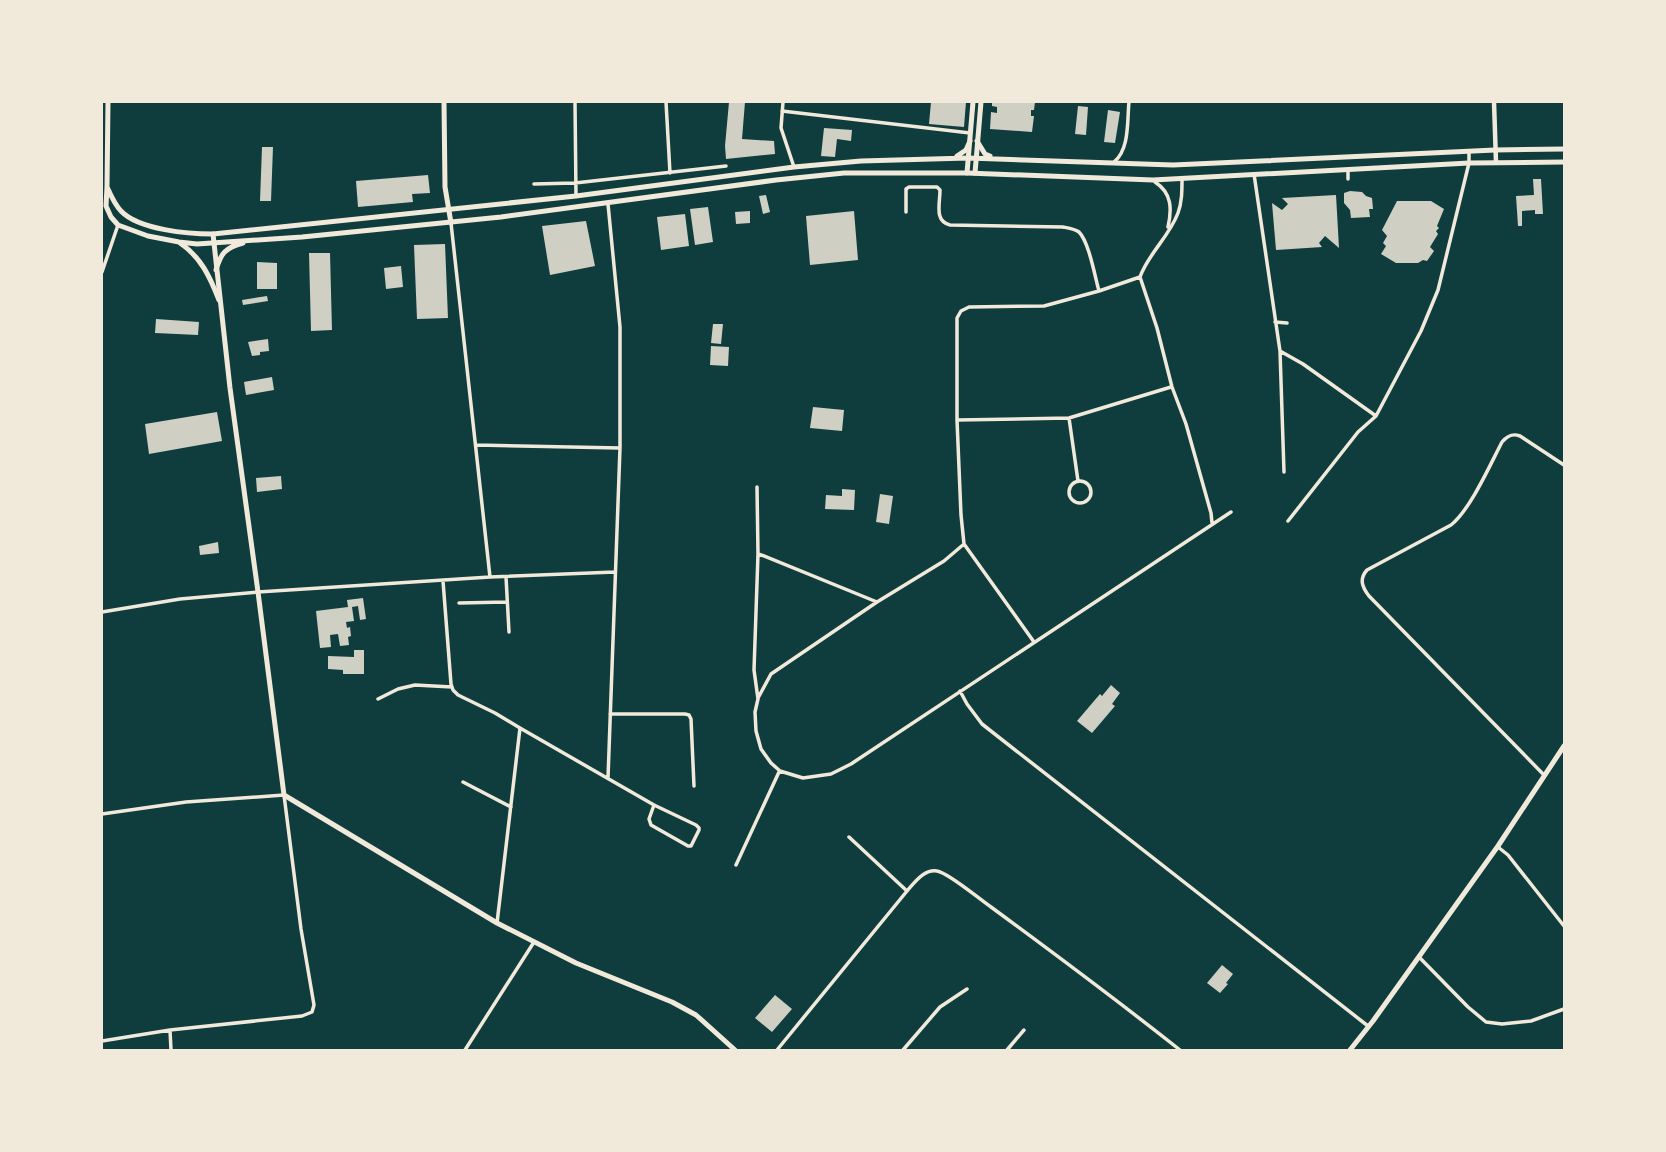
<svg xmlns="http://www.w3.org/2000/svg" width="1666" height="1152" font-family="Rubik,sans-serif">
	<rect width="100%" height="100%" fill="#0f3d3e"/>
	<path fill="#cfcfc3" d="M729 102H745L742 139 774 141 775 154 726 159 725 146Z
		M931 102H966L964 127 929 124Z
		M992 102H1035L1034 110H1031V116H1034L1032 132 990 129 991 112 997 113V107L992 106Z
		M1078 106 1088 107 1086 135 1075 134Z
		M1108 110 1120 112 1115 143 1104 142Z
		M824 128 852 130 851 141 837 139 835 157 821 156Z
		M262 147H273L271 201H260Z
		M428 175 430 193 412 194 413 202 358 207 356 181Z
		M1533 179H1541L1543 214H1535V210L1522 211V226H1518L1516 196 1534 195Z
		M1350 191 1362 192 1366 196 1372 198 1373 209H1369L1370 217 1351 218 1350 210 1344 203V193Z
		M766 195 770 212 763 214 759 196Z
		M1336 195 1339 248 1325 236 1319 243 1322 247 1276 250 1272 203 1282 210 1288 204 1282 198Z
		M1397 201H1431L1444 209 1437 226 1439 228 1436 231 1438 234 1430 247 1434 251 1427 261 1423 260 1418 263H1396L1381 254 1386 246 1383 243 1387 236 1382 230Z
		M708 207 713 242 695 245 690 209Z
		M750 211V223L736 224 735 212Z
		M854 211 858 260 810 265 806 216Z
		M685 214 689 246 661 250 657 217Z
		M586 221 595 266 550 275 542 226Z
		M445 244 448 318 417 319 414 245Z
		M309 253H330L332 330 311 331Z
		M257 262 277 263V289H257Z
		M401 266 403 287 386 289 384 268Z
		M267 296 268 301 243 305 242 300Z
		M156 319 199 322 198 335 155 333Z
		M713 324H723L721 344 711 343Z
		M268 339 269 351 260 352V355L252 356 248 342Z
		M711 346 729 347 728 366 710 365Z
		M272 377 274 390 246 395 244 382Z
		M813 407 844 410 842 431 810 428Z
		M217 412 222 441 149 454 145 424Z
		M281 476 282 489 257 492 256 478Z
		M842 489 855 490 854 510 825 509 826 495 842 496Z
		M880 494 893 496 889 524 876 522Z
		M218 542 219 553 200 555 199 546Z
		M363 598 366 619 360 620 358 606 352 607 354 621 346 622 347 628 350 627 351 636 348 637 349 645 340 646 338 634 330 635 331 647 320 648 316 611 348 607 347 600Z
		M354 650H364V674H343V670L328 669V656L354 657Z
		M1111 685 1120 693 1112 704 1115 706 1092 733 1077 721 1100 694 1102 696Z
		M1222 965 1233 974 1226 983 1228 984 1220 993 1207 983Z
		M775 995 792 1009 772 1032 755 1018Z"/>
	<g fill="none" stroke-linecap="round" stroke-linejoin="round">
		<path stroke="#f1e9da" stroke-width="3.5" d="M575 102 576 196
			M666 102 670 173
			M783 102 781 128 794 167
			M782 111 970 133
			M1114 162C1130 149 1127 120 1129 102
			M1254 174 1280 351 1284 472
			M1348 179V169
			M1155 182C1172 193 1172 209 1168 227
			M534 184 575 183 726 166
			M906 212V189L909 187H937L940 190C940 204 934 221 950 225L1063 227C1068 228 1075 229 1079 232 1089 242 1095 277 1099 291
			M451 223 490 577
			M102 272 118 225
			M1140 277 1157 328 1172 387 1186 424 1211 513 1212 523
			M1140 277C1148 254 1169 237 1178 213 1182 202 1182 191 1182 179
			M1275 322 1287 323
			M1280 351 1303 364 1376 416
			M1069 418 1078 481
			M957 420 1069 418 1171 387
			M476 445 620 448
			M1069 492a11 11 0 1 1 22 0a11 11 0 1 1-22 0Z
			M757 487 758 554 754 670 758 699 755 712 756 731 761 749 771 763 780 771 803 778 831 774 851 764 1231 512
			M1288 521 1358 432 1376 416 1421 331 1438 290 1469 163V151
			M759 554 877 602
			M506 577 509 632
			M443 581 451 684 453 690 458 695 495 713 520 728 497 923
			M459 603 507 602
			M102 612 180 599 258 592 490 577 615 572
			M1034 642 964 544 961 515 957 420V318L961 311 969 307 1044 306 1099 291 1140 277
			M960 691 967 704 982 724 1368 1026
			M758 698 771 674 877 602 944 561 964 544
			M378 699 398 689 415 685 452 687
			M610 714H685L689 715 691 719 694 786
			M520 728 654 805 696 825 699 828V830L691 846H688L651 825 649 819 654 805
			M1544 775 1369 596C1362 587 1359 579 1367 570L1451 525C1470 510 1490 465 1502 442 1507 436 1512 433 1520 436L1564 465
			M608 778 620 448V327L608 204
			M463 782 511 807
			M102 814 186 802 284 795 301 929 314 1005 312 1012 302 1016 170 1030 102 1041
			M849 837 907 891
			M1498 847 1508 855 1564 926
			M736 865 779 772
			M1419 957 1468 1007 1486 1022 1502 1024 1531 1021 1564 1009
			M170 1030 171 1050
			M465 1050 534 942
			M777 1050 907 891C915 882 924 869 937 871 949 873 979 899 991 907 1055 954 1118 1001 1180 1050
			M903 1050 940 1007 967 989
			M1007 1050 1024 1030"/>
		<path stroke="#f1e9da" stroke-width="4.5" d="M1494 102 1496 162"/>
		<path stroke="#f1e9da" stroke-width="5" d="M444 102 445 187 451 223
			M967 173 973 102
			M975 173 981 102
			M213 234 230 388 258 592 284 795 497 923 576 963 672 1002 696 1015 735 1050"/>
		<path stroke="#f1e9da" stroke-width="5" d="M108 102 107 187 106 206 111 217 118 225 148 236 179 242 197 244 302 237 501 217 776 180 844 173H967L1153 180 1469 163 1564 162
			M977 141 985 154 990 156
			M957 156 966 150 970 141
			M107 187C111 196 115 205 121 211 139 230 189 234 213 234L576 196 794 167 861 161 968 158 1173 165 1495 150 1564 149
			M180 243C201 257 210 277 219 300
			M216 270C221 253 225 248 243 243
			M1350 1050 1373 1021 1498 846 1564 746"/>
	</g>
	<rect width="1666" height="1152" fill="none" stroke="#f1e9da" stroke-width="206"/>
</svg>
